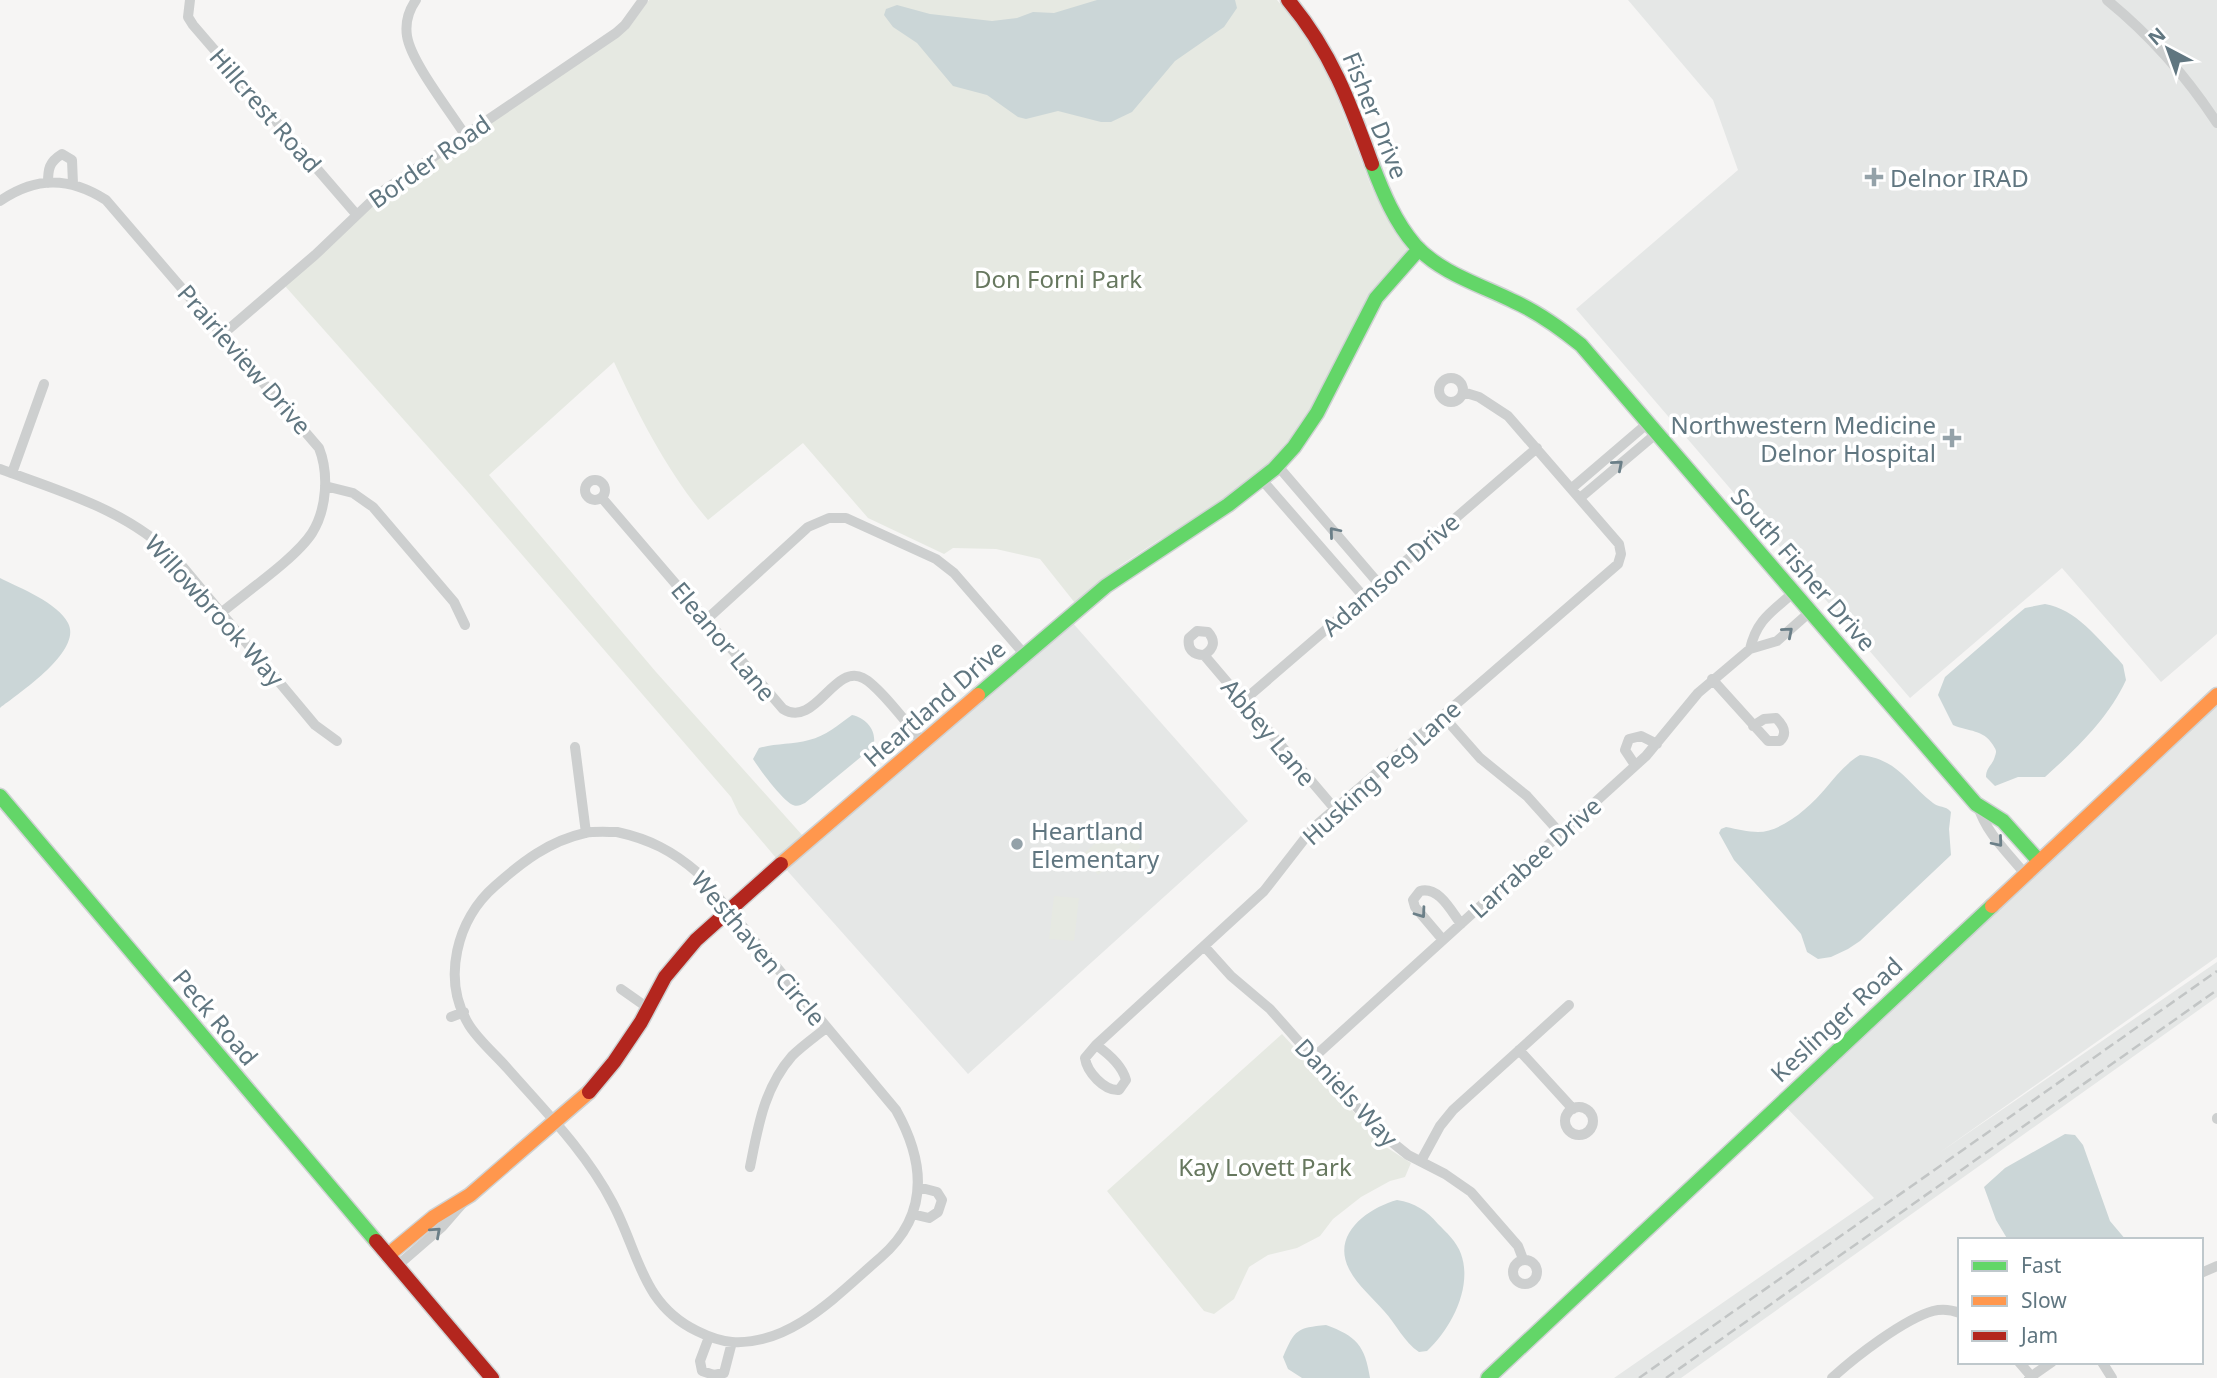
<svg xmlns="http://www.w3.org/2000/svg" width="2217" height="1378" font-family="'Noto Sans',sans-serif">
	<rect width="100%" height="100%" fill="#f6f5f4"/>
	<path fill="#e5e7e6" d="M1628 0H2217V634L2161 682 2062 568 1910 698 1576 309 1738 170 1713 100Z
		M1071 621 1248 821 968 1074 784 867Z
		M2217 704V957L1939 1153 2217 962V997L1681 1378H1614L1874 1198 1784 1105Z"/>
	<path fill="#e6e9e2" d="M649 0H1277L1298 25 1325 66 1371 186 1391 225 1407 246V254L1372 290 1328 383 1301 426 1264 468 1229 499 1198 520 1159 540 1121 565 1075 603 1040 559 996 549 953 548 944 554 868 518 803 443 708 520C668 473 640 418 614 362L489 475 656 672 803 836 776 858 739 814 731 797 467 491 285 286 368 210 395 189 628 29Z
		M1107 833 1118 846 1131 835 1141 847 1121 864 1116 860 1098 875 1082 855Z
		M1054 896 1079 898 1074 941 1049 939Z
		M1282 1034 1386 1147 1411 1163 1405 1177 1390 1181 1361 1197 1333 1219 1320 1236 1297 1248 1268 1255 1249 1267 1234 1299 1214 1314 1204 1311 1107 1191Z"/>
	<path fill="#cbd6d7" d="M1097 0H1235L1237 8 1224 27 1175 61 1132 112 1111 122H1101L1058 111 1026 119 1018 117 987 95 953 86 917 43 893 27 884 15 886 9 897 5 930 14 992 21 1017 18 1033 12 1054 13Z
		M0 578C20 588 58 603 68 623 83 651 19 693 0 708Z
		M2045 604C2076 609 2097 638 2118 659L2123 665 2126 680C2109 718 2075 750 2045 777H2018L1995 786 1986 777C1986 767 1993 765 1995 756 1997 751 1996 750 1993 745 1983 729 1969 732 1953 725L1938 695 1945 677 2013 618 2025 608Z
		M852 715C867 718 878 732 873 747L805 803C800 805 798 807 793 805 782 800 760 770 753 759L759 748C775 743 792 745 809 740 826 736 838 725 852 715Z
		M1860 755C1898 759 1906 782 1933 803 1939 808 1945 805 1951 812L1949 829 1951 855 1860 941 1848 949 1831 957 1818 959 1807 952 1801 934 1795 927 1734 860 1719 833 1721 829 1726 827C1737 829 1748 832 1758 832 1782 832 1811 806 1825 789 1836 776 1845 764 1860 755Z
		M2065 1134 2075 1135 2083 1145 2110 1221 2126 1240H2008L1996 1220 1984 1187 2005 1168Z
		M1397 1200C1415 1203 1426 1210 1438 1224 1446 1232 1457 1242 1461 1254 1473 1287 1451 1329 1427 1351L1419 1352C1404 1342 1396 1324 1384 1311 1373 1298 1357 1285 1349 1269 1331 1234 1368 1208 1397 1200Z
		M1326 1325C1356 1336 1365 1345 1370 1378H1302L1288 1369 1283 1357C1295 1329 1297 1328 1326 1325Z"/>
	<g fill="none" stroke-linecap="round" stroke-linejoin="round">
		<g stroke="#cfd2d3" stroke-width="17">
			<path id="fast" d="M1372 164C1383 193 1395 222 1415 245 1440 273 1481 285 1513 301 1538 312 1560 328 1581 345L1976 804 2003 821 2039 861
				M978 695 1106 586 1228 505 1274 469 1294 447 1317 413 1376 298 1419 249
				M0 796 376 1241
				M1488 1378 1992 906"/>
		</g>
		<g stroke="#cfd2d3" stroke-width="17">
			<path id="slow" d="M781 864 978 695
				M1992 906 2217 695
				M388 1255 434 1217 470 1195 589 1092"/>
		</g>
		<g stroke="#cfd2d3" stroke-width="17">
			<path id="jam" d="M1288 0C1331 51 1350 103 1372 164
				M589 1092 614 1062 641 1022 665 977 696 940 781 864
				M376 1241 492 1378"/>
		</g>
		<path stroke="#cdcfcf" stroke-width="10" d="M190 0 188 17 193 25 356 214
			M416 0C409 10 405 23 407 36 411 62 450 111 465 135
			M2107 0C2150 35 2187 77 2217 123
			M48 183C48 169 49 162 62 154L72 160 73 184
			M0 201C36 176 70 177 106 200L319 448C329 473 327 509 312 533 296 558 246 592 221 613
			M223 334 315 255 380 193 616 33 625 25 643 0
			M1439 390a12 12 0 1 1 24 0a12 12 0 1 1-24 0Z
			M1277 465 1379 584
			M0 469C63 492 130 511 177 560L315 725 337 741
			M12 473 44 384
			M585 490a10 10 0 1 1 20 0a10 10 0 1 1-20 0Z
			M1262 480 1364 597
			M325 486 353 493 373 507 454 602 465 625
			M1572 488 1648 423
			M602 498 783 709C815 729 834 663 863 678 878 685 911 728 923 743
			M1580 498 1657 433
			M1794 592C1772 612 1757 619 1750 649L1777 641 1811 611
			M706 620 808 527 829 518H846L936 559 954 573 1025 655
			M1204 655C1214 649 1216 641 1208 632L1197 631 1189 638C1187 649 1193 655 1204 655L1335 809
			M1712 679 1768 741H1780C1788 733 1783 725 1776 718L1764 719 1753 726
			M1243 701 1537 448
			M1443 716 1480 758 1527 796 1561 834
			M575 747 586 833
			M1635 765 1625 750 1629 739 1641 736 1657 744
			M1978 806C1986 833 2008 853 2025 874
			M617 832C649 839 673 851 698 873L896 1110C925 1162 930 1215 880 1258 839 1293 791 1346 732 1342 720 1341 707 1336 697 1331 641 1304 639 1252 612 1202 586 1152 545 1111 508 1069 496 1055 479 1041 469 1025 441 979 457 919 495 886 522 862 549 841 585 833 595 831 607 832 617 832Z
			M1443 940 1415 907 1413 900 1420 891C1439 886 1451 911 1461 924
			M1204 946 1231 976 1270 1009 1377 1130 1408 1155 1445 1174 1471 1192 1518 1246 1523 1259
			M621 989 648 1008
			M451 1017 464 1012
			M1096 1045C1109 1054 1122 1065 1126 1080L1119 1090C1104 1091 1087 1072 1085 1058L1096 1045 1264 891 1313 828 1618 564 1621 554 1619 544 1508 416 1479 397 1463 392
			M1519 1050 1573 1109
			M1313 1058 1646 756 1698 693 1750 649
			M1565 1121a14 14 0 1 1 28 0a14 14 0 1 1-28 0Z
			M2217 1118V1119
			M1421 1161 1440 1126 1453 1110 1569 1005
			M750 1167C758 1127 764 1088 792 1056 802 1046 815 1037 826 1028
			M912 1214 929 1218 938 1212 942 1200 937 1192 918 1187
			M1513 1272a12 12 0 1 1 24 0a12 12 0 1 1-24 0Z
			M397 1266 442 1227 462 1204
			M2201 1273 2217 1266
			M709 1337 700 1361 702 1371 714 1375 724 1373 732 1342
			M2019 1362 2031 1376
			M2102 1362 2112 1378
			M1832 1378C1855 1357 1904 1319 1933 1311 1941 1309 1952 1310 1960 1313
			M2029 1378 2052 1362"/>
		<use href="#fast" stroke="#63d668" stroke-width="14"/>
		<use href="#slow" stroke="#ff974d" stroke-width="14"/>
		<use href="#jam" stroke="#b3261e" stroke-width="14"/>
		<path stroke="#c2c5c5" stroke-width="2.5" stroke-dasharray="10 5" stroke-linecap="butt" d="M1639 1378 2217 971
			M1666 1378 2217 990"/>
	</g>
	<defs><path id="oneway-chevron" d="M-2-3.5L2.5 0L-2 3.5" fill="none" stroke-width="1.6" stroke-linecap="round" stroke-linejoin="round" transform="scale(1.75)"/></defs>
	<g stroke="#6b7f88">
		<use href="#oneway-chevron" transform="translate(1618 465) rotate(-41)"/>
		<use href="#oneway-chevron" transform="translate(1334 532) rotate(-130)"/>
		<use href="#oneway-chevron" transform="translate(1788 632) rotate(-41)"/>
		<use href="#oneway-chevron" transform="translate(1998 842) rotate(50)"/>
		<use href="#oneway-chevron" transform="translate(1421 913) rotate(54)"/>
		<use href="#oneway-chevron" transform="translate(436 1232) rotate(-42)"/>
	</g>
	<g fill="#94a2a9" stroke="#fff" stroke-width="2.5">
		<path d="M1870.5 166.5h7v7h7v7h-7v7h-7v-7h-7v-7h7z"/>
		<path d="M1948.5 427.5h7v7h7v7h-7v7h-7v-7h-7v-7h7z"/>
		<circle cx="1017" cy="844" r="7"/>
	</g>
	<g text-anchor="middle" dominant-baseline="central" stroke-width="7" stroke-linejoin="round" paint-order="stroke">
		<g font-size="24" fill="#607680" stroke="#fff">
			<text transform="translate(266 110) rotate(49)">Hillcrest Road</text>
			<text transform="translate(1376 115) rotate(68)">Fisher Drive</text>
			<text transform="translate(429 161) rotate(-35)">Border Road</text>
			<text transform="translate(245 359) rotate(49)">Prairieview Drive</text>
			<text transform="translate(1804 569) rotate(49)">South Fisher Drive</text>
			<text transform="translate(1390 574) rotate(-41)">Adamson Drive</text>
			<text transform="translate(215 610) rotate(48)">Willowbrook Way</text>
			<text transform="translate(724 641) rotate(50)">Eleanor Lane</text>
			<text transform="translate(934 703) rotate(-41)">Heartland Drive</text>
			<text transform="translate(1269 732) rotate(50)">Abbey Lane</text>
			<text transform="translate(1381 772) rotate(-42)">Husking Peg Lane</text>
			<text transform="translate(1535 857) rotate(-42)">Larrabee Drive</text>
			<text transform="translate(759 948) rotate(50)">Westhaven Circle</text>
			<text transform="translate(216 1017) rotate(50)">Peck Road</text>
			<text transform="translate(1836 1019) rotate(-43)">Keslinger Road</text>
			<text transform="translate(1347 1092) rotate(47)">Daniels Way</text>
		</g>
		<g font-size="24" fill="#607680" stroke="#fff" text-anchor="start">
			<text x="1890" y="177">Delnor IRAD</text>
			<text x="1936" y="424" text-anchor="end">Northwestern Medicine<tspan x="1936" dy="28">Delnor Hospital</tspan></text>
			<text x="1031" y="830">Heartland<tspan x="1031" dy="28">Elementary</tspan></text>
		</g>
		<g font-size="24" fill="#67785f" stroke="#fff">
			<text x="1058" y="278">Don Forni Park</text>
			<text x="1265" y="1166">Kay Lovett Park</text>
		</g>
	</g>
	<rect x="1958" y="1238" width="245" height="126" fill="#ffffff" stroke="#bfc8cc" stroke-width="2"/>
	<rect x="1972" y="1261" width="35" height="10" fill="#63d668" stroke="#bfc8cc" stroke-width="2"/>
	<text x="2021" y="1273" font-size="21" fill="#607680">Fast</text>
	<rect x="1972" y="1296" width="35" height="10" fill="#ff974d" stroke="#bfc8cc" stroke-width="2"/>
	<text x="2021" y="1308" font-size="21" fill="#607680">Slow</text>
	<rect x="1972" y="1331" width="35" height="10" fill="#b3261e" stroke="#bfc8cc" stroke-width="2"/>
	<text x="2021" y="1343" font-size="21" fill="#607680">Jam</text>
	<g transform="translate(2168 49) rotate(319)" stroke="#ffffff" stroke-width="5" paint-order="stroke">
	<path d="M0-5L12 26L0 18L-12 26Z" fill="#607680"/>
	<text y="-10" font-size="19" font-weight="bold" text-anchor="middle" fill="#607680">N</text>
	</g>
</svg>
